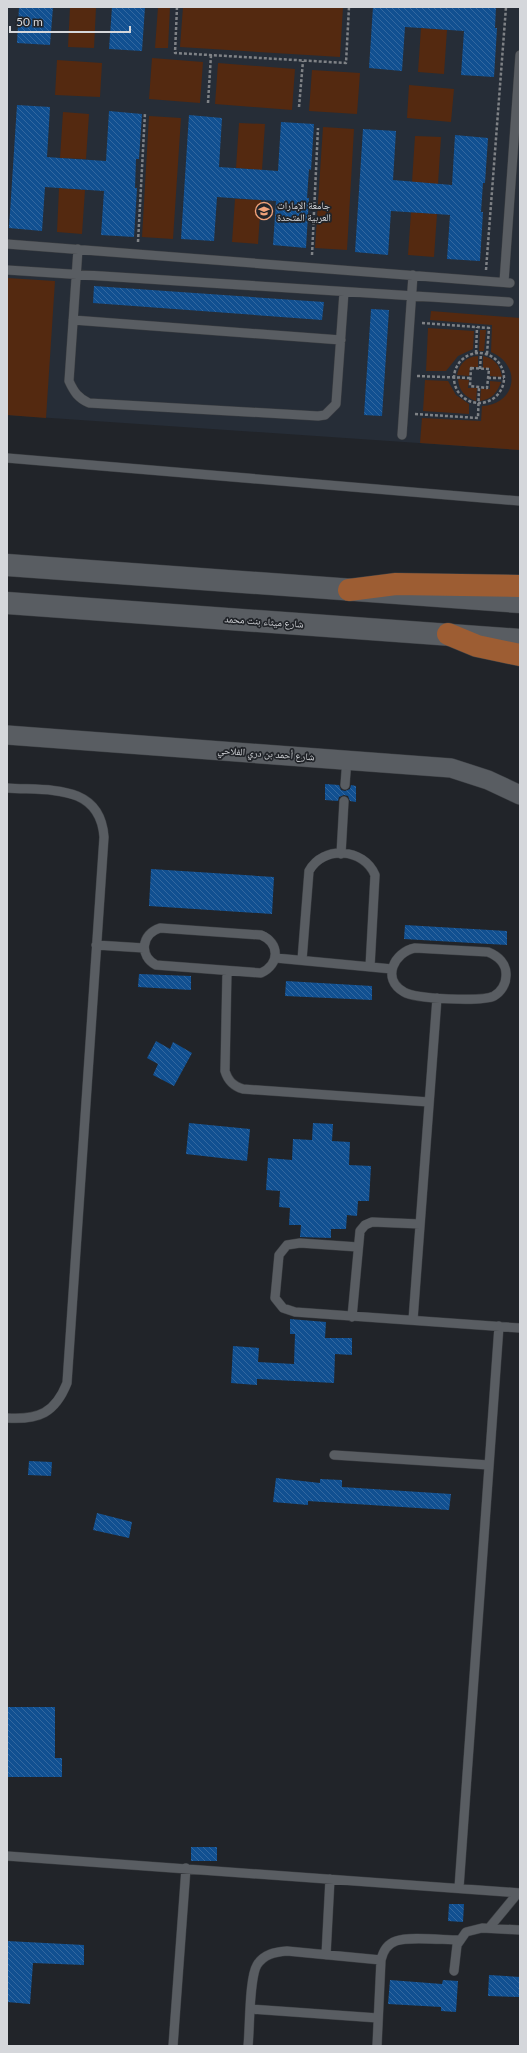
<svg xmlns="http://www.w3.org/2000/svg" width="527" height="2053" font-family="Lato,'Noto Naskh Arabic',sans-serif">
	<defs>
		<pattern id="building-back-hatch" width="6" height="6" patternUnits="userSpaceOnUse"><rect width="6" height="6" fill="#115091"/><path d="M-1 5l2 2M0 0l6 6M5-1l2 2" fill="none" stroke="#3368a0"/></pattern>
	</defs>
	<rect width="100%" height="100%" fill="#212429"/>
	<path fill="#262d37" d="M7 7H520V450L7 415Z"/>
	<path fill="#542910" d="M70 7H96L94 48 68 47Z
		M158 7H170L168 48H155Z
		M183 7H343L340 57 180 47Z
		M421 28 447 30 444 74 418 72Z
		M152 58 203 62 200 103 149 99Z
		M57 60 102 63 100 97 55 95Z
		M218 63 295 69 292 110 215 104Z
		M312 70 360 73 357 114 309 111Z
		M409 85 454 89 451 122 407 118Z
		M63 112 89 114 86 159 60 158Z
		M149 116 181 118 173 239 142 237Z
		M239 123 265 124 262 170 236 168Z
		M323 127 354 129 347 250 315 248Z
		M415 136 441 137 438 184 412 182Z
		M59 188 85 190 82 234 57 232Z
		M235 199 261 200 258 244 232 242Z
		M411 212 437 214 434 257 408 255Z
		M7 278 55 281 46 418 7 415Z
		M431 311 520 318V450L420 443 422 418 481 421 482 406C517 404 522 365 491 352L492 325 430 320Z
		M428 328 474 331 473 349 458 356 446 371H426Z
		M480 330H486L484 351H479Z
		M478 356V367H470L469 376 457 375C460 363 466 357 478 356Z
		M483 356C495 359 500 365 502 377L490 376V368H483Z
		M458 379 469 380 468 388H477L476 401C465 397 459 391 458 379Z
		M425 380 448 381 456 395 469 404V414L423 411Z
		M490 381 501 382C497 393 492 399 480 401L481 389H490Z"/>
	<path fill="url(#building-back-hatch)" d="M19 7H53L50 45 17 43Z
		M112 7H145L142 51 109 49Z
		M373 7H496L495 28H497L494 77 461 75 464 31 421 28 405 27 402 71 369 68Z
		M17 105 50 107 47 157 60 158 106 161 109 111 142 114 139 159H136L135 188H137L134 237 101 235 104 191 59 188 45 187 42 231 9 228Z
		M189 115 222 118 219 167 278 171 281 122 314 124 311 170 309 169 307 198H309L306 248 273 245 276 201 217 197 214 241 181 239Z
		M363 129 396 131 393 180 452 185 455 135 488 138 485 183H483L481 212H483L480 261 447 259 450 215 437 214 391 211 388 255 355 252Z
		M94 286 324 302 322 320 93 303Z
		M371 309 389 310 382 416 364 415Z
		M325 784 339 785 341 790 345 791 350 789 351 785 356 786V802L350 801 348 796 344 795 339 797 338 801 325 800Z
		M151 869 274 877 272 914 149 906Z
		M405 925 507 931V945L404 939Z
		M139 974 191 976V990L138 987Z
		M286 981 372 986V1000L285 996Z
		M156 1041 170 1049 173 1042 192 1053 174 1086 153 1075 158 1064 147 1058Z
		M189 1123 250 1129 247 1161 186 1154Z
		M313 1123 333 1124 332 1141 350 1142 349 1165 371 1166 369 1201H358L357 1216 347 1215 346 1229H331V1238L300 1237 301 1225H289L290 1208 279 1207 280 1191 266 1190 268 1158 292 1160 293 1139 312 1140Z
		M290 1319 326 1322 325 1338H352V1355L335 1354 334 1383 257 1379V1385L231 1383 233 1346 259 1348 258 1362 294 1364 295 1334H290Z
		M29 1461 52 1462 51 1476 28 1475Z
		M276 1478 320 1483V1479L342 1480V1487L451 1494 449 1510 308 1501V1505L273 1502Z
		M97 1513 132 1522 129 1538 93 1530Z
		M7 1707H55V1758H62V1777H7Z
		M191 1847H217V1861H191Z
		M449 1904H464L463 1922 448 1921Z
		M7 1941 84 1945V1965L33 1963 30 2004 7 2002Z
		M489 1975 520 1977V1997L488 1996Z
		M390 1980 442 1984 443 1980 458 1981 456 2012 441 2011V2007L388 2004Z"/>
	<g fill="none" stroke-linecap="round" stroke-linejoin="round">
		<g stroke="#3b3e42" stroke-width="10">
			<path id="service" d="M7 244 510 283
				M78 249 69 381C74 392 78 398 89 403L318 416 325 415 336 404 344 292
				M7 270 509 302
				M504 282 520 55
				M73 320 341 340
				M402 435 413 275
				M7 458 520 501
				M345 785 347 759
				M7 788C48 791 100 783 104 837L67 1383C55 1413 39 1420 7 1418
				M341 854 344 801
				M160 928 261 935C280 943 280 964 261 973L156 965C139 956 141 934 160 928Z
				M96 945 144 948
				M415 948 488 952C498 956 507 964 506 976 506 984 501 992 494 996 482 1002 415 999 404 992 381 979 394 952 415 948Z
				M276 958 392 969
				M302 960 309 871C323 845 364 848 375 875L370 967
				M227 971 225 1071C228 1081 233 1086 243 1089L429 1102
				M358 1247 300 1243 287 1245 279 1255 275 1298 283 1308 295 1312 520 1328
				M352 1317 360 1231 365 1225 372 1222 420 1224
				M413 1320 437 998
				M334 1455 489 1465
				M7 1856 520 1893
				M459 1888 499 1326
				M489 1928 518 1893
				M326 1955 330 1879
				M454 1971 457 1945 466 1932 482 1928 520 1930
				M251 2009 378 2018
				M173 2046 186 1868
				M248 2046C250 2028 249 1978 257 1965 264 1954 275 1952 287 1951L381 1960
				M377 2046 381 1960C383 1951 387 1944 396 1941 408 1936 444 1940 459 1940"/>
		</g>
		<g stroke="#3b3e42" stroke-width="20">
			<path id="minor" d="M7 735 451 768 488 780 520 795"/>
		</g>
		<g stroke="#3b3e42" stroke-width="23">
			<path id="secondary" d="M7 565 520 602
				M7 603 520 640"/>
		</g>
		<g stroke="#3b3e42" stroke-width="23">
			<path id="primary" d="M349 590 396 584 520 586
				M448 634 477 646 520 655"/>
		</g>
		<path stroke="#7f8286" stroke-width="2.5" stroke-dasharray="3 2" stroke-linecap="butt" d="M177 7 175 53 346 63 349 7
			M208 103 211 55
			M299 107 303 61
			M138 242 145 113
			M312 255 318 128
			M486 270 506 7
			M422 323 489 328 487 354
			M476 353 477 327
			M454 378a25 25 0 1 1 50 0a25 25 0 1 1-50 0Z
			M471 368 489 369 487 388 470 386Z
			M480 369 481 353
			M417 376 470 378
			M488 378H504
			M415 414 478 418 479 387"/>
		<use href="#service" stroke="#595d62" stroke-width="9"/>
		<use href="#minor" stroke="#595d62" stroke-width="19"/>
		<use href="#secondary" stroke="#595d62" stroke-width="22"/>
		<use href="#primary" stroke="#9d5d33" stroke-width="22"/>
	</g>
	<defs>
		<g id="university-ring" transform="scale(0.9)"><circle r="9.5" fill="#212429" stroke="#f0a27a" stroke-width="1.5"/><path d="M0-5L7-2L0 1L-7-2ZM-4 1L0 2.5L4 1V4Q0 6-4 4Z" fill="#f0a27a"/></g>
	</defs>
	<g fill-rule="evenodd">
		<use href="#university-ring" x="264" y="211"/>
	</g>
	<g text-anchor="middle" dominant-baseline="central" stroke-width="3.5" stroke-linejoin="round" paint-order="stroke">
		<g font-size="10" fill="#d5d7db" stroke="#212429" text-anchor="start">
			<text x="277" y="205">جامعة الإمارات<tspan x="277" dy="12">العربية المتحدة</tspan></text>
		</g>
		<g font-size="10" fill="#d5d7db" stroke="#212429">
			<text transform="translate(264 621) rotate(4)">شارع ميثاء بنت محمد</text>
			<text transform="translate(266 753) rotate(4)">شارع أحمد بن دري الفلاحي</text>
		</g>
	</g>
	<rect width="527" height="2053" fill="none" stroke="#d5d7db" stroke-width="16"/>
	<path d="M10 26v6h120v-6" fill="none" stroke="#d5d7db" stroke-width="2"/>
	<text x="16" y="26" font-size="12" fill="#d5d7db" stroke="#212429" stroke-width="3" paint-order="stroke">50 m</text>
</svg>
